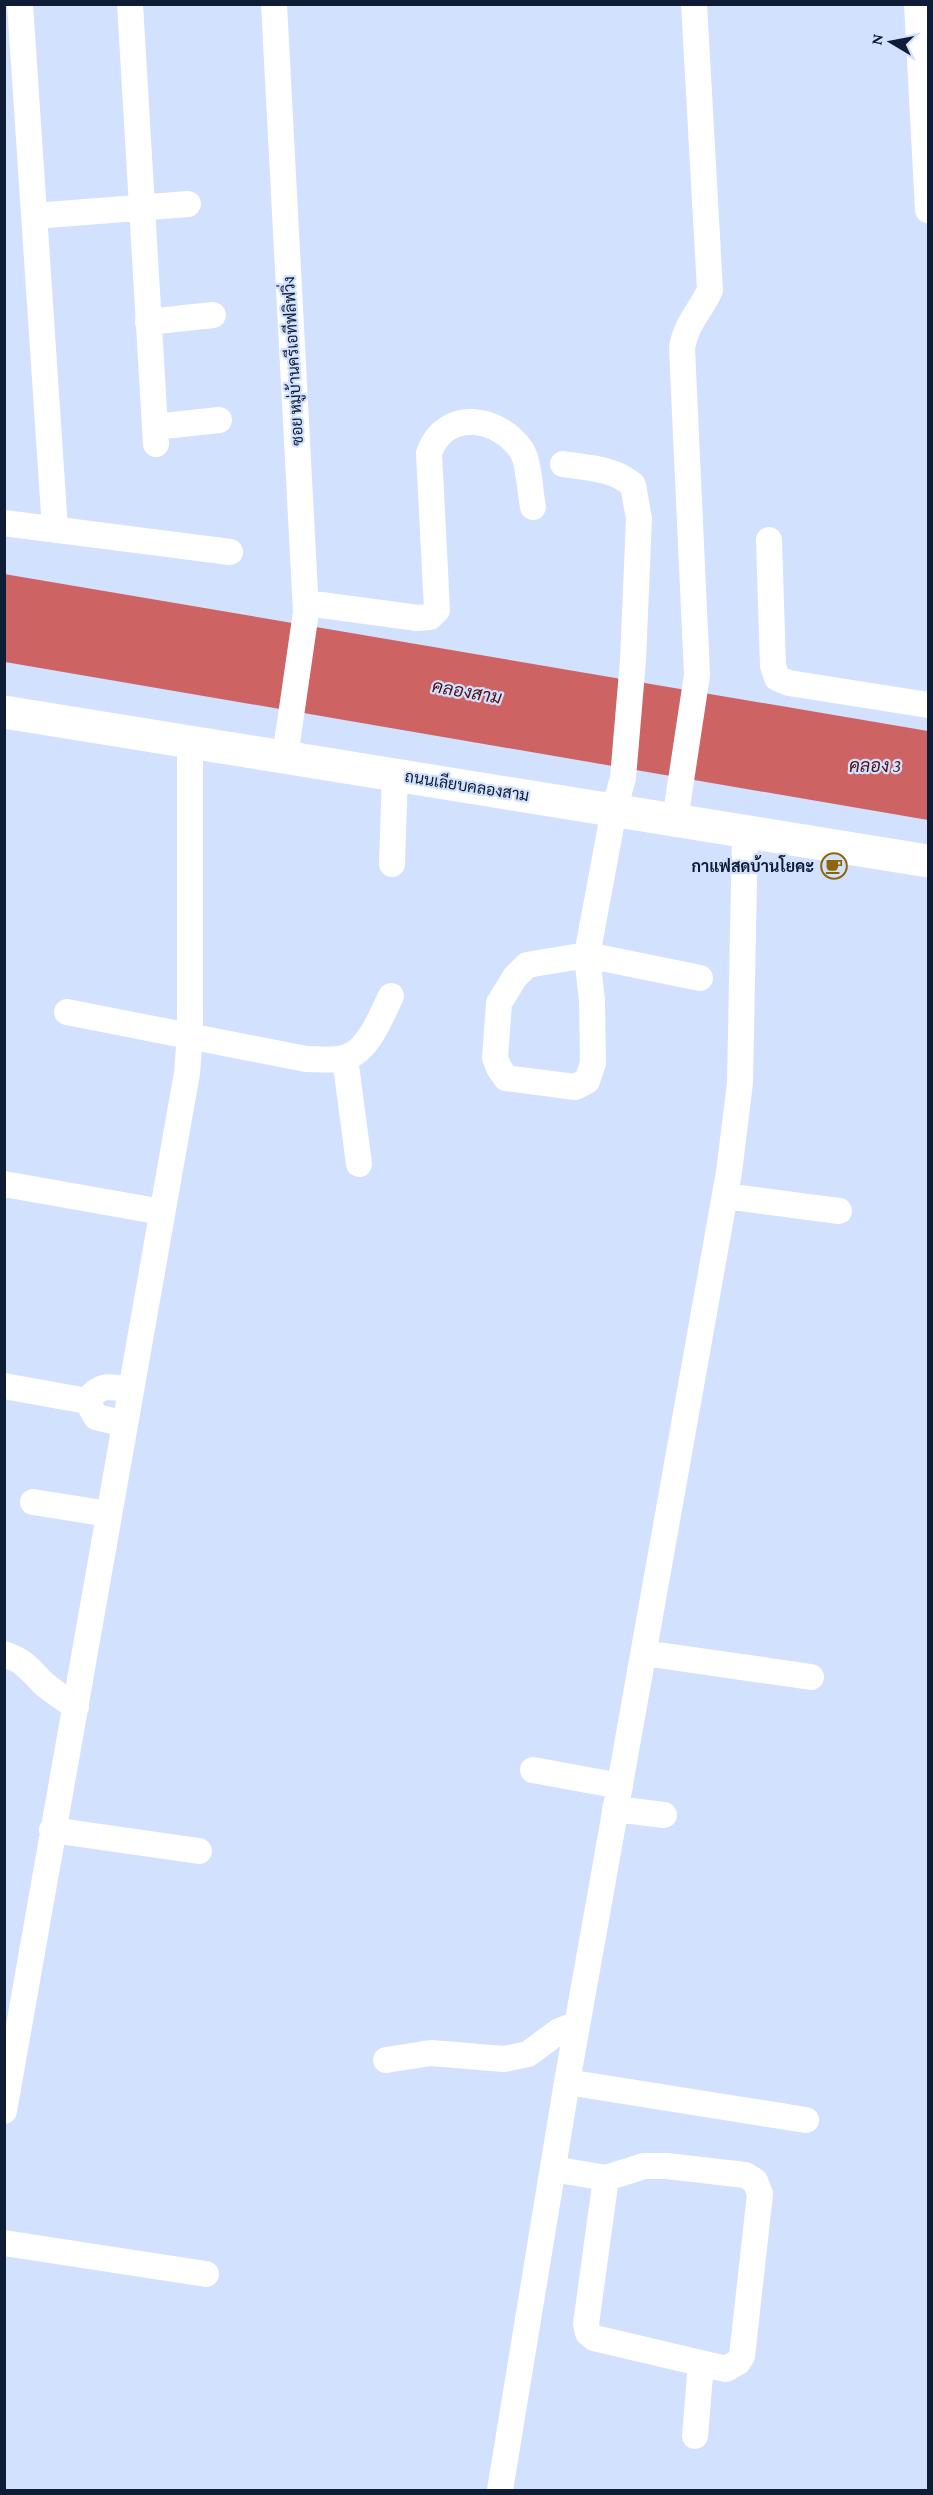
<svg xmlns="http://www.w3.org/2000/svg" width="933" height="2495" font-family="'Crimson Pro',Sarabun,serif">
	<rect width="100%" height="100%" fill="#d2e1fd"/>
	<path fill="#cd6363" d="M4 574 928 731V820L5 662Z"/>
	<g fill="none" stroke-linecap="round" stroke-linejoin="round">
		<path stroke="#fff" stroke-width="26" d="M20 4 55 529
			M130 4 156 444
			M274 4 306 612 285 757
			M917 4 928 210
			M34 216 188 204
			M148 322 213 315
			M155 427 219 420
			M563 464C588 468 613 468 633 485L639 519 633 660 623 778 614 810 587 955 592 1001 593 1063 587 1081 575 1087 506 1078 499 1068 495 1058 499 1003 515 977 527 965 587 955 700 978
			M4 523 230 552
			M769 540 773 666 777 678 789 683 928 705
			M306 603 418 618 430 617 437 610 429 453C445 408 499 416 522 451 529 462 530 493 533 507
			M675 820 697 675 682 348C686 323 700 312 710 290L694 4
			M392 864 395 774
			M67 1012 306 1059C318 1059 332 1061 343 1058 368 1053 381 1016 391 996
			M345 1058 359 1164
			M4 1184 162 1212
			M725 1196 839 1211
			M4 1386 87 1401
			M125 1424 96 1417 87 1401C101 1382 111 1387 131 1390
			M33 1502 109 1514
			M644 1653 811 1677
			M4 1654C25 1661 29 1669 43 1683 53 1692 65 1699 76 1707
			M533 1770 620 1786
			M615 1809 664 1815
			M52 1830 199 1851
			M386 2060 431 2053 504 2059 528 2054 559 2031 577 2024
			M567 2082 806 2120
			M4 2111 187 1073 190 1035V741
			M644 2166H667L745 2175 755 2181 760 2194 742 2356 738 2362 726 2369 594 2338 588 2333 586 2324 606 2178Z
			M553 2169 606 2178
			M4 2243 206 2274
			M695 2436 701 2363
			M500 2490 567 2082 729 1172 740 1083 745 831"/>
		<path stroke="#fff" stroke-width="33" d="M4 712 928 861"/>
	</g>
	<defs>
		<g id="cafe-ring" transform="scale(1.35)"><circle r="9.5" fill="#d2e1fd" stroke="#8d6609" stroke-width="1.5"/><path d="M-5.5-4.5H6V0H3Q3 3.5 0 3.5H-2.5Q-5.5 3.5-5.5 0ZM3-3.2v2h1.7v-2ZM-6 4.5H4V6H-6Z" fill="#8d6609"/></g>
	</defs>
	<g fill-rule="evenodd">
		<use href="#cafe-ring" x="834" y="866"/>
	</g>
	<g text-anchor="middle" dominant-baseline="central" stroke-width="4.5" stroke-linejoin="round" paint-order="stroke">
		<g font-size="16" fill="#0f1c35" stroke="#d2e1fd">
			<text transform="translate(293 361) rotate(-93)">ซอย หมู่บ้านครีเอทีฟลิฟวิ่ง</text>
			<text transform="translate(467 786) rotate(9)">ถนนเลียบคลองสาม</text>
		</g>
		<g font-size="16" font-weight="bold" fill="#0f1c35" stroke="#d2e1fd" text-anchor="end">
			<text x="814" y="866">กาแฟสดบ้านโยคะ</text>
		</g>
		<g font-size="18" font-style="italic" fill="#530f14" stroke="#d2e1fd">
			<text transform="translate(467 692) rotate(10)">คลองสาม</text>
			<text x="875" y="766">คลอง 3</text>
		</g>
	</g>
	<rect width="933" height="2495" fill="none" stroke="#0f1c35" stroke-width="12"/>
	<g transform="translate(891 42) rotate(280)" stroke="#d2e1fd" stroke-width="4.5" paint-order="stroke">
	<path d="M0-4.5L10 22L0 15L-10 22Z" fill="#0f1c35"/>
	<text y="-9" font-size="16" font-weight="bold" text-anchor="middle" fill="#0f1c35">N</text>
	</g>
</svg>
